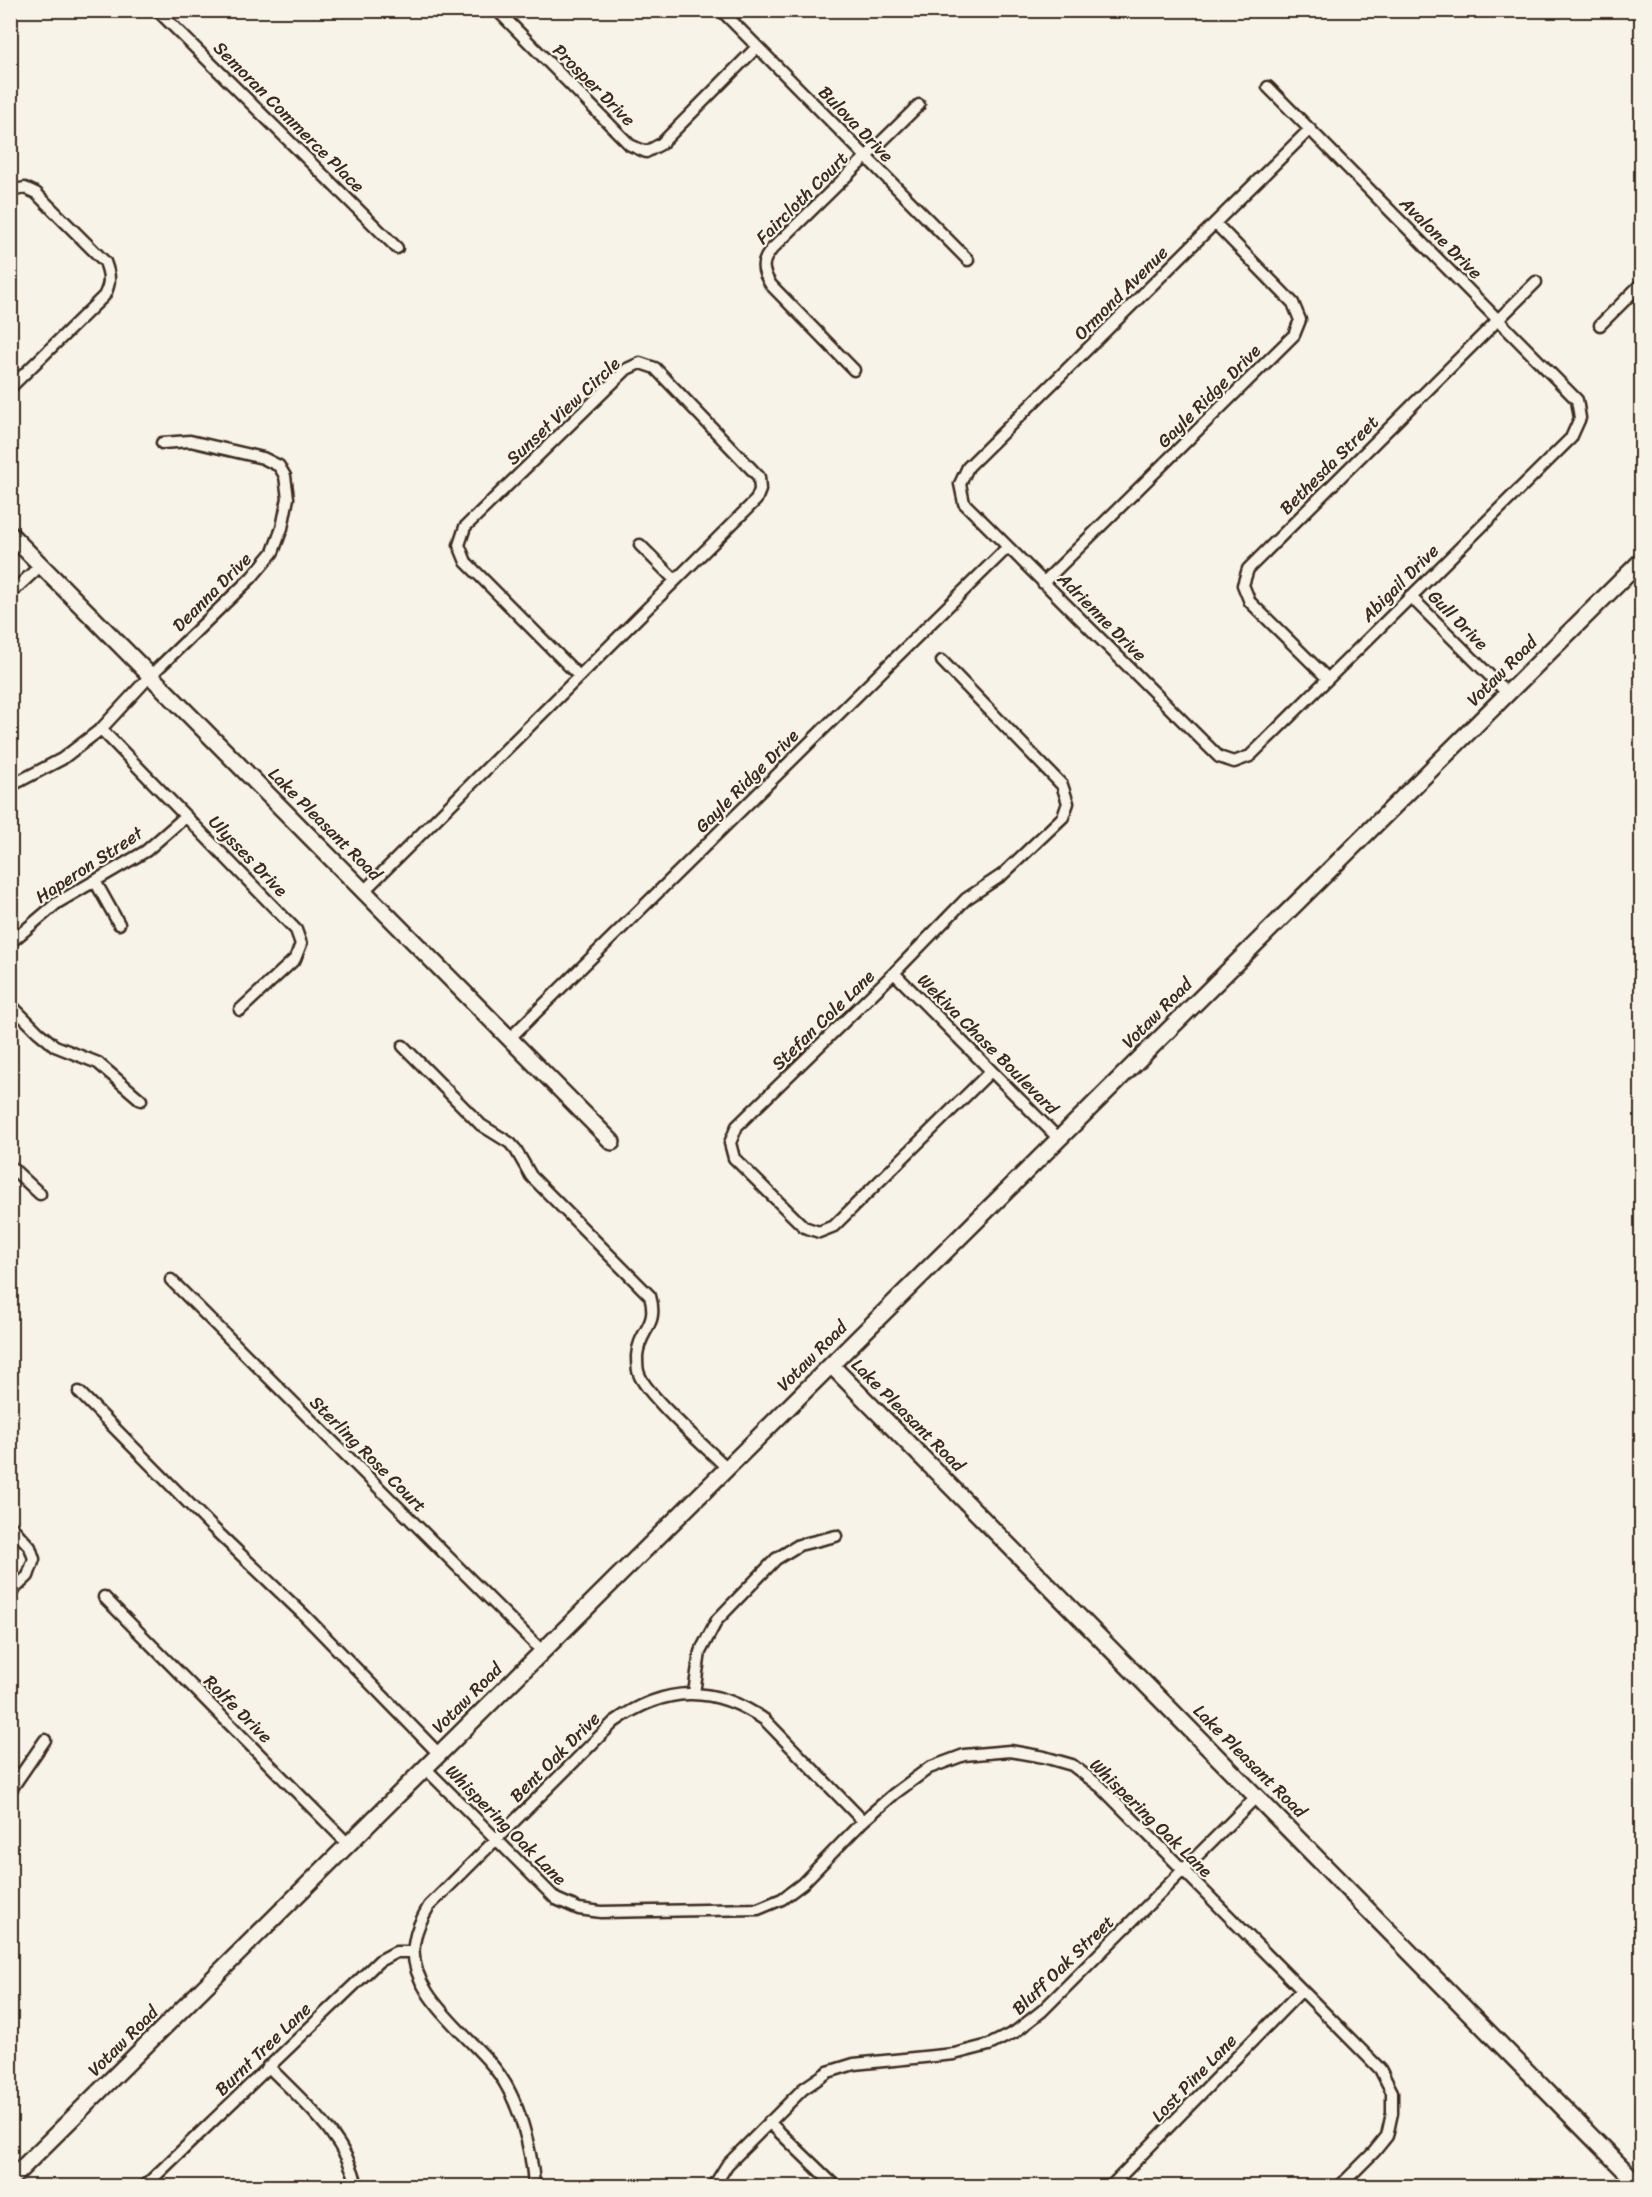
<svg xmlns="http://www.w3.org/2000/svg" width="1652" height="2197" font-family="Sriracha,sans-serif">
	<rect width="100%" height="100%" fill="#f7f3e8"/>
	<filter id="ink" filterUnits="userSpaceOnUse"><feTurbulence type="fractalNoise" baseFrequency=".0167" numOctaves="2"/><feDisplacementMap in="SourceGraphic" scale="12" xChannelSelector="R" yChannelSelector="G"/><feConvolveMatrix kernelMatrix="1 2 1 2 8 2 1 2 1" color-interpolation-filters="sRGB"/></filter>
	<g filter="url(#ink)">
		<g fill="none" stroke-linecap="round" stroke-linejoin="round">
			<g stroke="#3b2a1e" stroke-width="15">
				<path id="street" d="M157 10 397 248
					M497 10 630 145 646 152 661 144 757 47
					M721 10 968 260
					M1268 87 1577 400 1580 418 1571 438 1250 756 1234 762 1219 757 964 503 960 484 968 467 1310 129
					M10 191 25 188 36 193 105 262C110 275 111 283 104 296L10 388
					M1600 325 1642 283
					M854 370 771 285C761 270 761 262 772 249L919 105
					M640 545 675 580
					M1043 583 1294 335 1300 320 1293 303 1215 223
					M10 594 41 565
					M1410 596 1507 693
					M942 661 1062 785 1068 803 1063 817 1002 875 966 899 894 973 737 1126 730 1143 734 1158 804 1227 819 1232 834 1226 991 1071
					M1328 679 1250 602 1243 585 1248 569 1536 282
					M101 729 296 930 301 944 295 959 240 1010
					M10 786 62 759 101 729 150 676 252 577 273 552 282 528 288 498 285 476 279 466 263 458 190 441 162 443
					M95 881 119 924
					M364 891 756 500 760 490 759 477 655 368 640 363 627 369 465 527 459 545 466 562 579 676
					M10 943 57 903 146 851 186 816
					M894 973 1058 1138
					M10 1004 38 1032 55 1046 98 1063 141 1100
					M510 1038 1008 547
					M403 1046 481 1125 510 1143 516 1150 531 1176 650 1296C659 1327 639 1329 637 1356 637 1361 637 1370 639 1374 646 1395 709 1450 727 1468
					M10 1166 40 1194
					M171 1280 542 1651
					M79 1392 213 1528 305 1616 439 1754
					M10 1525 30 1547 34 1559 28 1576 10 1593
					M104 1597 348 1844
					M694 1693 700 1652 717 1620 776 1559 799 1545 836 1536
					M425 1768 556 1899 579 1909 601 1912 758 1909 782 1899 802 1884 863 1821 894 1794 929 1768 964 1755 1010 1751 1044 1757 1072 1765 1101 1787 1380 2069 1392 2092V2113L1387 2136 1374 2152 1340 2186
					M10 1791 45 1740
					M268 2066C303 2102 346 2136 357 2186
					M769 2122 835 2186
					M145 2186 379 1961 396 1952H413
					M534 2186C532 2150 519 2099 496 2070 469 2034 403 1991 415 1939 417 1927 423 1916 429 1906L614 1722C665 1686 713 1684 765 1720L863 1821
					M714 2186 727 2165 803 2089 828 2072 854 2064 954 2054 989 2045 1015 2032 1042 2011 1257 1796
					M1111 2186 1301 1991"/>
			</g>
			<g stroke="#3b2a1e" stroke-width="20">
				<path id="secondary" d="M10 534 612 1142
					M831 1365 1640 2186
					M10 2180 1642 560"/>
			</g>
			<use href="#street" stroke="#f7f3e8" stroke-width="10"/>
			<use href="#secondary" stroke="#f7f3e8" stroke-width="15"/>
		</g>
	</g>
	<g text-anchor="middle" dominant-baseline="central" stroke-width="4.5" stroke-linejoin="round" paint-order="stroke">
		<g font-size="18" fill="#3b2a1e" stroke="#f7f3e8">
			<text transform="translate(594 85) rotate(45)">Prosper Drive</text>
			<text transform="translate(289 117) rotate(45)">Semoran Commerce Place</text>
			<text transform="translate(856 124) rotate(46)">Bulova Drive</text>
			<text transform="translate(802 198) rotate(-45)">Faircloth Court</text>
			<text transform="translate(1441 238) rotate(45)">Avalone Drive</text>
			<text transform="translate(1121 293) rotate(-45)">Ormond Avenue</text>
			<text transform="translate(1209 396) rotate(-45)">Gayle Ridge Drive</text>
			<text transform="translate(563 411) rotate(-43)">Sunset View Circle</text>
			<text transform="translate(1329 465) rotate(-45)">Bethesda Street</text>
			<text transform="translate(1400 583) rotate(-45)">Abigail Drive</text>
			<text transform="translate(212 592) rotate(-45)">Deanna Drive</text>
			<text transform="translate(1102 617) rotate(45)">Adrienne Drive</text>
			<text transform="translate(1458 620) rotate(45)">Gull Drive</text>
			<text transform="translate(1502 671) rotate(-45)">Votaw Road</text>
			<text transform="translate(747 781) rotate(-45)">Gayle Ridge Drive</text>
			<text transform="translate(325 824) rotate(45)">Lake Pleasant Road</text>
			<text transform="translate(248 856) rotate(46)">Ulysses Drive</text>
			<text transform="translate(89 865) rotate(-33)">Haperon Street</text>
			<text transform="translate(1157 1013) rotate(-45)">Votaw Road</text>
			<text transform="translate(823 1020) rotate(-44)">Stefan Cole Lane</text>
			<text transform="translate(988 1044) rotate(45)">Wekiva Chase Boulevard</text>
			<text transform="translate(812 1356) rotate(-45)">Votaw Road</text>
			<text transform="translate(908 1415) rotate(45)">Lake Pleasant Road</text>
			<text transform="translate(368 1454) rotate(45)">Sterling Rose Court</text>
			<text transform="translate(467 1698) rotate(-45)">Votaw Road</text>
			<text transform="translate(238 1709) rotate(45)">Rolfe Drive</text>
			<text transform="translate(555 1757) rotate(-45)">Bent Oak Drive</text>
			<text transform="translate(1250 1761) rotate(45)">Lake Pleasant Road</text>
			<text transform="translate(1151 1818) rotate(44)">Whispering Oak Lane</text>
			<text transform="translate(506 1825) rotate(45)">Whispering Oak Lane</text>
			<text transform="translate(1063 1965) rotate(-44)">Bluff Oak Street</text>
			<text transform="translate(123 2041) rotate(-45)">Votaw Road</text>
			<text transform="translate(263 2049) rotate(-44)">Burnt Tree Lane</text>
			<text transform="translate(1194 2078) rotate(-46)">Lost Pine Lane</text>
		</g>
	</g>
	<rect width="1652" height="2197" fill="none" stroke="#f7f3e8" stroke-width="36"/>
	<rect x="18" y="18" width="1616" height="2161" fill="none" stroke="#3b2a1e" stroke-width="2" filter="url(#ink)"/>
</svg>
